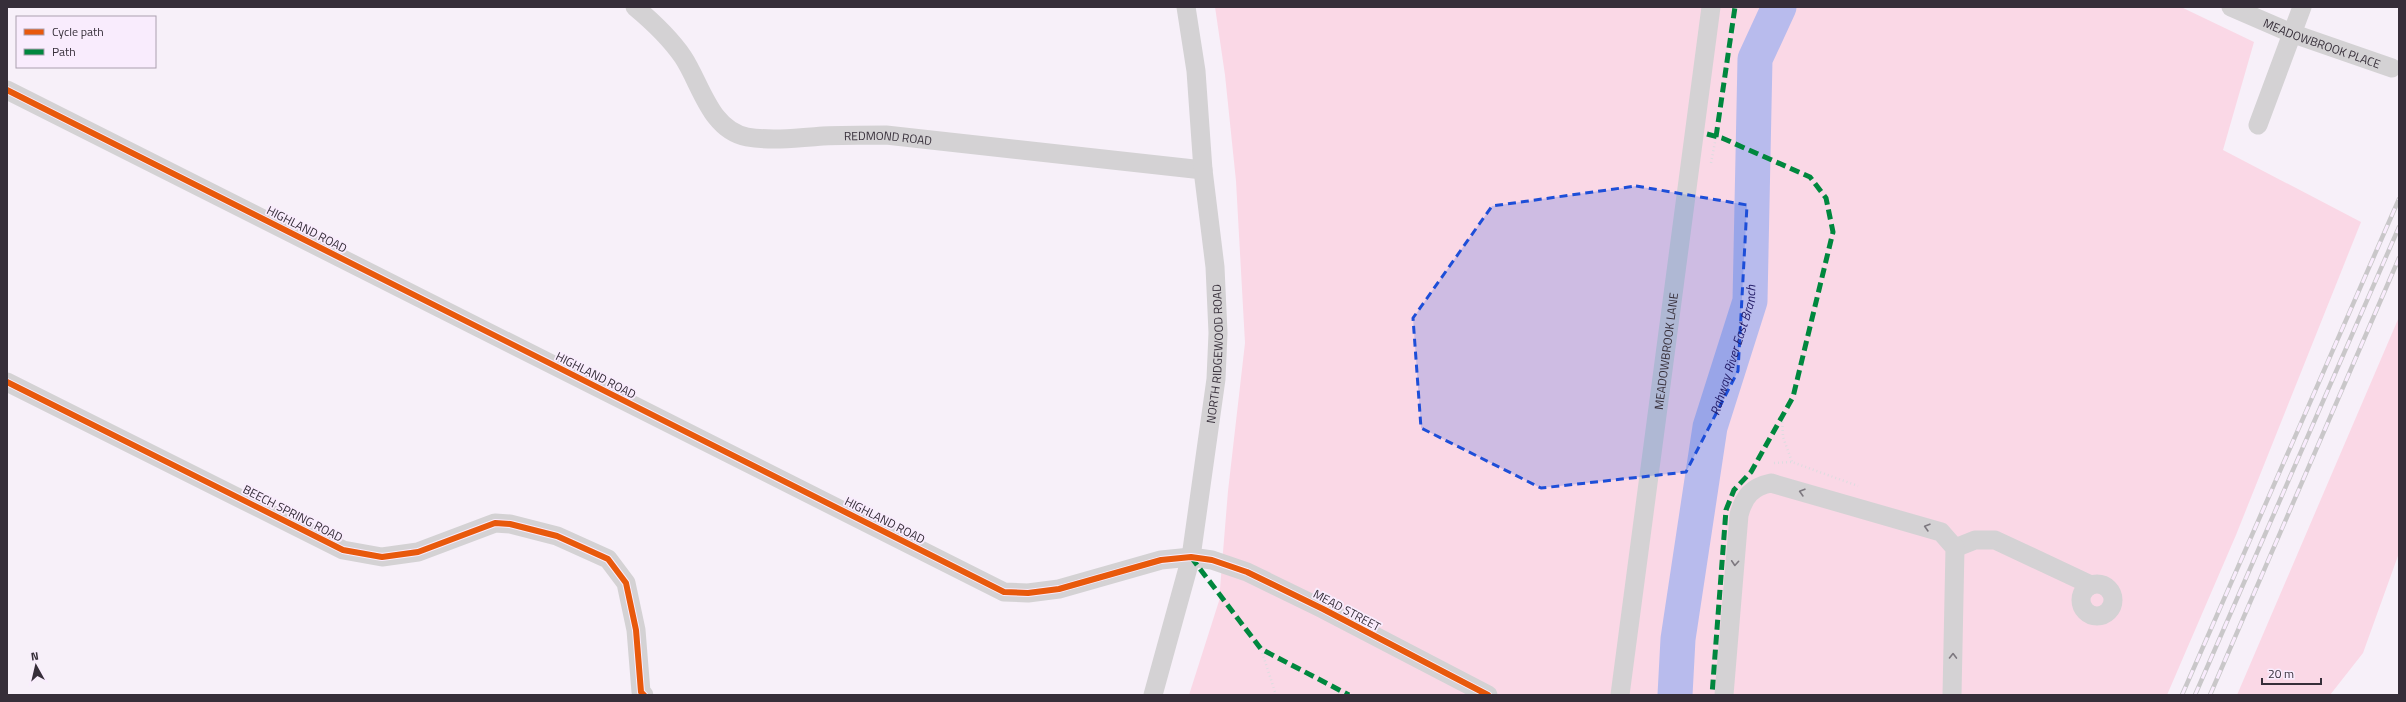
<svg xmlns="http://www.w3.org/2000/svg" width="2406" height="702" font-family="'Titillium Web',sans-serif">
	<rect width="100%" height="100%" fill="#f7f0f9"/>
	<path fill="#fad8e6" d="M1215 7H2181L2254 42 2223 150 2361 222 2236 535 2167 695H1189L1219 601 1228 491 1245 343 1236 181 1225 75Z
		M2399 317V553L2363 653 2330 695H2237Z"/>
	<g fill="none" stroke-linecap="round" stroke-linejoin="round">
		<path stroke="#b8bbed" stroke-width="35" id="s1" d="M1675 695 1678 639 1710 427 1750 301 1755 59 1779 7"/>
		<path stroke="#dedce0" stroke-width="2.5" stroke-dasharray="1 3" stroke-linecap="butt" d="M1711 163 1716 137
			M1782 418 1783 437 1792 462
			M1774 463 1792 462 1858 486
			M1261 649 1276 695
			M1334 695 1341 691"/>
		<g stroke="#d4d2d4" stroke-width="19">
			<path id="s2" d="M635 7C653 22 670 38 683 57 701 84 710 130 747 137 771 141 798 138 823 136 844 135 865 135 886 135L1203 170"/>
			<path id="s3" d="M2231 7 2291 33 2392 68"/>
			<path d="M7 90 1004 592 1028 593 1059 589 1161 560 1191 557 1212 560 1247 572 1323 609 1488 695"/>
			<path d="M2258 125 2302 7"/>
			<path d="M7 382 343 550 382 557 418 552 495 523 510 524 557 536 608 559 626 583 636 630 641 692 644 695"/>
			<path d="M1955 548 1975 540H1995L2091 585"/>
			<circle cx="2097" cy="600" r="16"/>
			<path id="s4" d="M1153 695 1191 557 1216 379 1218 333 1215 267 1203 170 1196 71 1186 7"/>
			<path id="s5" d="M1620 695 1711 7"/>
			<path d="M1724 695 1739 515C1744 496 1752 487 1771 483L1941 532 1955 548 1952 695"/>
		</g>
		<g stroke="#c9c7c9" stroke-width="4.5">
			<path id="rail" d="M2182 695 2399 199
				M2195 695 2399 227
				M2210 695 2399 258"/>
		</g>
		<use href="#rail" stroke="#f9ecfd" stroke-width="3" stroke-dasharray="9" stroke-linecap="butt"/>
		<path stroke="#00873e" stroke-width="5" stroke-dasharray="10 5" stroke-linecap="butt" d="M1707 134 1722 138 1810 177 1826 198 1833 232 1793 397 1751 472 1734 490 1726 510 1712 695
			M1716 137 1735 7
			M1191 557 1261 649 1349 695"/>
		<g stroke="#f9ecfd" stroke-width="8">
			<path id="cycleway" d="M7 90 1004 592 1028 593 1059 589 1161 560 1191 557 1212 560 1247 572 1323 609 1488 695
				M7 382 343 550 382 557 418 552 495 523 510 524 557 536 608 559 626 583 636 630 641 692 644 695"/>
		</g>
		<use href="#cycleway" stroke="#e8590c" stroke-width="6"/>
	</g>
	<defs><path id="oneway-chevron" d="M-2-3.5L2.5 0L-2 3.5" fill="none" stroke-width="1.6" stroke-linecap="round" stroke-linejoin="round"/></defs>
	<g stroke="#7d787f">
		<use href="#oneway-chevron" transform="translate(1802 492) rotate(-164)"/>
		<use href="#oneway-chevron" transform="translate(1927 527) rotate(-164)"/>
		<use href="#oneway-chevron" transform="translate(1735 563) rotate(94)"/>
		<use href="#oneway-chevron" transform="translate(1953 656) rotate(-89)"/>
	</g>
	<path fill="#1d4ed8" fill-opacity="0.2" stroke="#1d4ed8" stroke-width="3" stroke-dasharray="8 5" stroke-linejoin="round" d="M1636 186 1747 205 1738 371 1686 472 1541 488 1421 428 1413 318 1492 206Z"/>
	<g text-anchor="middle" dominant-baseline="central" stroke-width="3.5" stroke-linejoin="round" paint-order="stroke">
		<g font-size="12" fill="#362e39" stroke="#f9ecfd">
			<text stroke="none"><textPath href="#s3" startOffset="98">MEADOWBROOK PLACE</textPath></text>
			<text stroke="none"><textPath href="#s2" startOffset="317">REDMOND ROAD</textPath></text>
			<text transform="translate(307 229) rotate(27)">HIGHLAND ROAD</text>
			<text stroke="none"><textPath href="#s5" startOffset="347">MEADOWBROOK LANE</textPath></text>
			<text stroke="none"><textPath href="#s4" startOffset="348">NORTH RIDGEWOOD ROAD</textPath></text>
			<text transform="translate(596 375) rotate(27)">HIGHLAND ROAD</text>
			<text transform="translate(293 513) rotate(27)">BEECH SPRING ROAD</text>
			<text transform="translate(885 520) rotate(27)">HIGHLAND ROAD</text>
			<text transform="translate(1347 610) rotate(28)">MEAD STREET</text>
		</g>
		<g font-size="13" font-style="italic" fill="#211a66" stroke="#f9ecfd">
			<text stroke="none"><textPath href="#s1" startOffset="351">Rahway River East Branch</textPath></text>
		</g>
	</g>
	<rect width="2406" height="702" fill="none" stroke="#362e39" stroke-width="16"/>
	<rect x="16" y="16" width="140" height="52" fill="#f9ecfd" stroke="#aba0af"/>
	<rect x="24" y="29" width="20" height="6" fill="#e8590c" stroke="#aba0af"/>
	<text x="52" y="36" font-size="12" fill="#362e39">Cycle path</text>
	<rect x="24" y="49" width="20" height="6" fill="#00873e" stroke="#aba0af"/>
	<text x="52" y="56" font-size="12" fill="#362e39">Path</text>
	<g transform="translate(36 666) rotate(352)" stroke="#f9ecfd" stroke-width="3" paint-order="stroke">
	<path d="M0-3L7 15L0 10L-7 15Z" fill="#362e39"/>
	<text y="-6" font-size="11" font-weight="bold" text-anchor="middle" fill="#362e39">N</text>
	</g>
	<path d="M2262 678v6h59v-6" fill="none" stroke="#362e39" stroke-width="2"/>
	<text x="2268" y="678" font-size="12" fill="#362e39" stroke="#f9ecfd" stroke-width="3" paint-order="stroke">20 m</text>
</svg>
